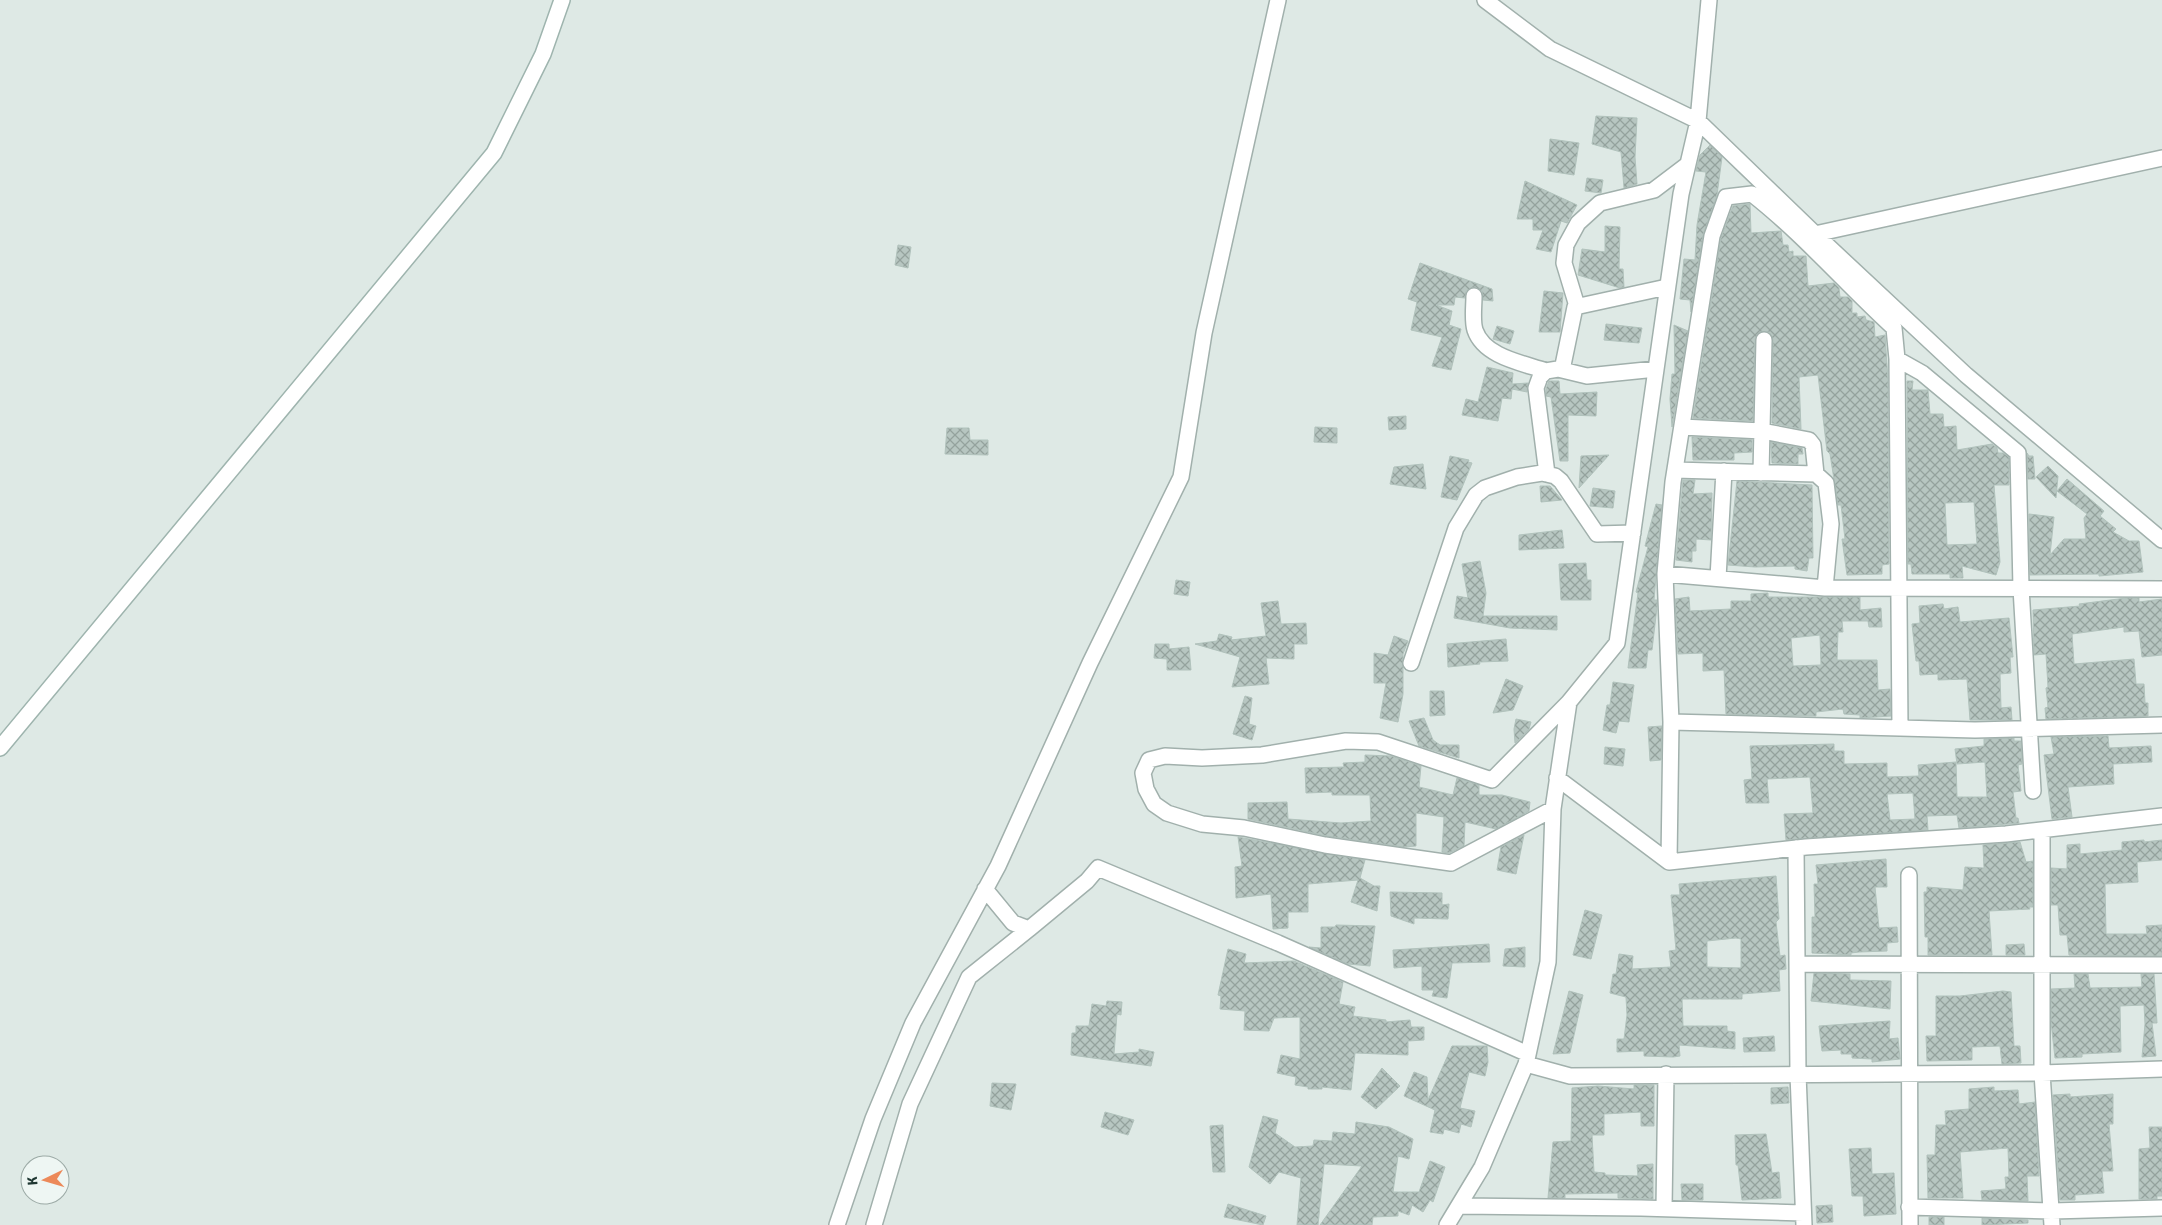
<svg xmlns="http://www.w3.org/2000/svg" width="2162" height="1225" font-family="Signika,sans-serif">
	<defs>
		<pattern id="building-cross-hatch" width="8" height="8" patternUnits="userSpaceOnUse" patternTransform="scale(1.25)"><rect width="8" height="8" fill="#b7c6c1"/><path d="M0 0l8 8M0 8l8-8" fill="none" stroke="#94a29d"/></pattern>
	</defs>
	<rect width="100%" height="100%" fill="#dee9e5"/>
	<path fill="url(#building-cross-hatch)" stroke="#b1c2bc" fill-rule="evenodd" d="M1596 116 1637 118 1635 157 1637 184 1624 188 1621 152 1592 144Z
		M1550 139 1579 143 1574 175 1548 171Z
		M1710 145 1722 157 1717 195 1703 235 1691 312 1690 300 1680 299 1684 259 1695 260 1697 225 1706 172 1696 171 1700 155Z
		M1587 178 1603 180 1601 193 1585 191Z
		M1525 181 1577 205 1567 223 1561 221 1551 252 1536 249 1543 230H1533V219H1517Z
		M1750 204 1751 233 1781 231 1783 245H1788L1789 252 1793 251V256H1806L1808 286 1834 283 1839 288 1840 297H1848L1852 301V313H1857V317L1865 316 1866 320 1874 322 1875 337 1885 335 1888 380 1889 564 1882 565V574L1847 575 1842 539H1845L1841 505H1838L1830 454 1827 451 1818 375 1799 377 1801 429 1772 423 1773 340 1769 332H1760L1755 339 1753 421 1693 418 1721 238 1733 206Z
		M1605 226 1620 227 1619 269H1623L1624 287 1620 288 1578 275 1582 249 1605 252Z
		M898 245 911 247 908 268 895 265Z
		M1420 263 1492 289 1493 301 1483 300 1482 291 1474 287 1466 291 1465 298 1455 297 1454 305H1436L1452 311 1449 325 1461 329 1451 370 1432 366 1442 337 1411 330 1417 302 1408 299Z
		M1544 291 1563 293 1560 332H1539Z
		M1606 324 1642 328 1639 343 1604 340Z
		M1674 325 1688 331 1672 427 1670 399 1672 374H1675Z
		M1497 326 1514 331 1510 344 1493 339Z
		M1487 367 1513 373 1512 384 1528 383 1527 392 1512 389 1511 399 1502 398 1498 421 1462 415 1466 399 1478 402Z
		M1549 381H1559L1560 394 1597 392 1596 416 1568 415V461H1560L1551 397 1546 396V389Z
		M1907 381H1913L1912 390H1928L1930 414H1943L1944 427 1956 426 1957 450 1992 444 1997 448 1998 453H2003L2009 457V485H1994L2000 562 1996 575 1962 566 1963 578H1950V574H1912L1911 564H1908ZM1974 502 1977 544 1947 545 1945 503Z
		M1406 416V429L1389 430 1388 417Z
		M1315 427 1337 428V443L1314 442Z
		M947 428H969L970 440H988V455L945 454Z
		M1692 437 1752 440V452L1734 453V460H1693Z
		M1771 442 1802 448 1803 454H1798V464L1772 463Z
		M2027 453 2029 456H2033L2035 479H2028Z
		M1609 455 1579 488 1581 456Z
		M1450 456 1469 460 1468 462 1472 463 1457 500 1441 497Z
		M1423 464 1426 489 1390 484 1394 467Z
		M2048 466 2058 476 2056 498 2036 477Z
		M2067 479 2104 511 2100 516 2116 529 2113 532 2129 541H2139L2143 572 2099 576V574L2030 575 2029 514 2054 517 2050 555 2064 539H2086L2084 518 2087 514 2057 491Z
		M1683 480H1695L1693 494 1712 493 1711 540 1696 539V551H1692V562L1676 560Z
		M1737 481 1812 485 1813 558H1809L1807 571 1795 569V566L1755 567 1728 565Z
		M1540 486H1550L1562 500 1541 502Z
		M1593 488 1615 491 1613 508 1590 506Z
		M1656 504 1662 505 1654 600H1657V607L1652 650H1648L1646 668H1628L1638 593 1636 592 1648 547 1645 546Z
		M1562 530 1564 548 1519 550V535Z
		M1480 561 1486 593 1483 616H1557V630L1510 628 1454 618 1457 596 1468 598 1462 564Z
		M1586 563 1587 580H1591V600H1561L1559 564Z
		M1176 580 1190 582 1188 596 1174 594Z
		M1768 593V597H1860V610L1881 608 1882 627H1869L1868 621H1842L1843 632H1838L1837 660H1877L1878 690 1890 689 1891 716 1860 718V715L1844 714 1843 709 1816 712V716L1726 714 1724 670 1703 671V653L1678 654 1675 599 1689 597 1690 611 1731 609V601H1751V594ZM1820 635 1821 665 1793 666 1791 638Z
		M2126 598H2139V602L2162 599V655L2142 657 2139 631 2124 632V627L2072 634 2074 664 2134 659 2136 684H2144L2145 703H2148V716L2046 719 2045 708 2048 707 2046 688 2048 687 2046 654 2034 655 2033 610 2080 606 2079 604Z
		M1278 601 1281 624 1306 623 1307 644H1294V659L1266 658 1269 684 1232 687 1240 657 1195 644 1217 641 1219 634 1232 637 1231 640 1266 636 1261 603Z
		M1943 604 1944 609 1958 607 1960 622 2009 618 2013 657H2010L2011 673 2000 674 2001 708 2011 707 2012 720H1970L1967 679 1938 680V674L1920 675 1919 661H1916L1912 624 1920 623 1919 606Z
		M1394 636 1408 641 1403 654V694L1398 722 1380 718 1386 683H1374V653L1388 655Z
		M1506 639 1508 661 1479 662 1480 664 1448 667 1447 644Z
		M1155 644H1169V649L1189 647 1191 670H1167V659L1154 658Z
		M1506 679 1523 686 1513 710 1493 713Z
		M1613 682 1634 685 1629 722 1619 721 1616 733 1603 730 1607 705H1610Z
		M1430 691H1444L1445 715 1430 716Z
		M1245 696 1252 698 1249 724 1256 726 1252 740 1233 734Z
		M1424 718 1433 740 1440 745H1459V758L1419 746 1409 721Z
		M1516 719 1531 722 1529 729 1515 743 1514 729Z
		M1662 726 1661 760 1650 761 1648 727Z
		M2108 736 2109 748 2151 746 2152 762 2113 764 2114 784 2068 787 2072 817 2052 819 2044 755 2054 754 2051 737Z
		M2014 738V741H2021L2022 764 2018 765 2021 791 2013 792 2016 818H2018L2019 823 1959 828 1957 815 1927 816 1928 830 1786 840 1784 814 1813 813 1810 777 1767 779 1769 803H1746L1744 780 1752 779 1750 746 1834 744V751H1844V764L1887 763V777L1919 776 1918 765 1956 762 1957 797H1987L1985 762 1957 764 1955 749 1984 746V739ZM1913 793 1915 819 1890 820 1887 794Z
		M1605 747 1625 749 1623 766 1604 764Z
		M1365 755 1391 756 1421 766 1419 787 1453 795 1457 778 1479 785V795H1502L1530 802 1529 811 1496 829 1465 822 1464 846 1449 853 1442 852 1444 817 1416 813V846L1404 847 1327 836 1248 819V803L1287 802 1288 819 1341 823 1371 821 1370 795H1332V792L1306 793 1305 768 1344 767 1343 763 1365 762Z
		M1524 835 1516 874 1497 870 1501 847Z
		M1238 837 1365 860 1360 878 1374 886H1380L1377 911 1351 902 1358 880 1308 884V912H1288V928L1273 929 1271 894 1236 898 1235 867 1242 866Z
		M2144 840V842L2162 840V860L2137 862 2138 882 2105 884 2106 934H2147L2146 926 2162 925V956L2069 955 2067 935H2060L2058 905H2051V868L2067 869V845L2080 844V854L2122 850V842Z
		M2020 842 2026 862 2033 861V907H2029L2030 909 1989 911 1992 955H1928V937H1925L1924 892H1927V887L1963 890 1965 867 1984 868 1983 845Z
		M1886 859 1887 887H1875L1879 928 1897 927 1898 942 1887 943V951L1859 952 1851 953V955L1812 953V917H1815L1814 884H1818L1816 865Z
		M1776 876 1779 919 1776 922 1780 956 1785 955 1786 969 1779 970 1780 991 1742 994V999H1682L1683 1026H1727V1031L1735 1032V1049L1679 1045 1680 1056 1673 1057 1644 1056V1051L1617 1052V1039H1624L1627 1015 1626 997 1610 993 1613 974H1616L1619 954 1633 956 1632 969 1671 967 1669 951 1676 950 1671 895H1680L1679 884ZM1736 938 1741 939V968L1707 967V941Z
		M1390 892 1442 893V905L1449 904 1448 919 1414 918V924L1391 916Z
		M1585 910 1602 915 1591 959 1573 955Z
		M1336 925 1375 926 1370 966 1348 964 1309 947 1321 948V927H1335Z
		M1489 944 1490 962 1452 963 1447 998 1432 996 1434 990H1422V966L1394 968 1393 950Z
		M2024 944 2025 955H2006V945Z
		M1525 947V967L1503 966 1505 949Z
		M1228 949 1246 954 1244 963 1294 961 1343 982 1339 1004 1355 1007 1353 1016 1386 1020V1022L1410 1020 1411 1027H1424V1040L1408 1041V1055L1355 1053 1351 1090 1322 1087V1089H1308V1087L1295 1085 1296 1077 1277 1073 1281 1055 1300 1059V1017L1274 1018 1269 1031 1244 1030 1245 1011 1220 1009 1221 996 1218 995Z
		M1814 973 1850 974V980L1891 981 1890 1009 1811 1001Z
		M2074 974H2088L2090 988 2142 987 2141 974H2154L2157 1023H2152L2156 1056 2142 1057 2145 1024 2144 1005 2120 1006 2121 1052 2082 1054V1057L2055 1058 2051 1022V989L2075 988Z
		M1569 991 1583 995 1570 1053 1553 1054Z
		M2003 991 2011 992 2014 1046H2020L2021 1063 2002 1064 2000 1046 1972 1047V1060L1927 1061 1926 1036H1936V996H1960Z
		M1107 1001 1122 1002 1121 1015 1117 1014 1114 1054 1139 1052V1049L1154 1052 1151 1066 1071 1055 1072 1033H1076V1026H1089L1092 1004 1106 1006Z
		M1890 1021 1889 1039 1898 1038 1900 1059 1872 1062V1059L1852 1058V1054H1841V1050L1822 1051 1819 1026Z
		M1774 1036 1775 1051 1744 1052 1743 1038Z
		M1452 1046H1487L1488 1062 1485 1076 1469 1072 1460 1108 1475 1111 1471 1127 1461 1124 1459 1133 1444 1129 1443 1134 1430 1132 1435 1110 1404 1096 1414 1072 1427 1077 1428 1100Z
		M1382 1068 1400 1086 1376 1109 1361 1097Z
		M992 1083 1016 1084 1011 1110 990 1106Z
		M1634 1085H1654V1126H1641V1112L1604 1114V1135H1592L1594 1172 1605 1173V1175L1638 1176 1637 1165 1653 1164V1199L1618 1198V1193L1565 1194V1198H1548L1553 1142 1571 1141 1572 1088 1598 1086 1634 1089Z
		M1788 1087 1789 1103 1771 1104V1088Z
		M1994 1087V1091L2018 1090 2019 1104 2035 1102 2039 1176H2027L2028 1201 1982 1200 1981 1191 2006 1189 2005 1177H2009L2008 1148 1960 1152 1963 1198H1928L1927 1155H1935L1936 1125H1946L1945 1111 1969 1109V1089Z
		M2070 1094V1097L2113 1094V1124H2109L2113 1171H2102L2104 1193 2075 1195V1200H2060L2053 1095Z
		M1105 1112 1134 1120 1128 1135 1101 1127Z
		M1263 1116 1278 1120 1275 1133 1295 1147 1313 1146 1314 1140 1332 1141 1333 1132 1355 1134 1356 1122 1389 1127 1413 1139 1409 1159 1398 1156 1393 1192H1419L1430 1161 1445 1167 1433 1202 1430 1200 1423 1212 1412 1205 1409 1215 1398 1211V1216L1373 1217 1372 1225H1320L1362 1166 1324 1164 1318 1225H1297L1301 1178 1279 1172 1270 1184 1249 1167Z
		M1223 1125 1225 1172H1213L1210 1126Z
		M2149 1127H2162V1196H2157V1199H2139V1149L2150 1148Z
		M1766 1134 1772 1173 1779 1172 1781 1198 1742 1200 1738 1165H1736L1735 1135Z
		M1871 1148 1872 1174 1894 1173 1896 1214 1864 1216 1863 1196H1852L1849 1149Z
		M1681 1184H1703V1200H1682Z
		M1228 1204 1266 1216 1263 1225 1224 1217Z
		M1832 1205 1833 1222 1817 1223 1816 1206Z
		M1929 1217H1944V1225H1929Z
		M1982 1218 2028 1220V1223L1982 1225Z"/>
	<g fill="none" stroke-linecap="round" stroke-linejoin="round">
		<g stroke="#a1b0ac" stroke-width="18">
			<path id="street" d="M1485 0 1550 49 1698 121 1815 234 1966 375 2162 540
				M1815 234 2162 158
				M1474 296C1474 306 1472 321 1475 330 1484 357 1523 363 1546 371
				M1577 306 1564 263 1566 245 1578 223 1600 203 1654 190 1687 165
				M1897 359 1900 728
				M1562 370 1575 307 1667 287
				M1682 427 1762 431 1809 440 1813 445 1816 474
				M1675 470 1816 474 1826 483 1831 524 1825 588
				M1761 473 1764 340
				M1547 474 1536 388 1540 377 1546 371 1558 369 1587 376 1656 369
				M1665 574 1825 588 2162 589
				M1718 578 1724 471
				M1411 663 1456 528 1476 495 1485 488 1517 477 1542 473 1555 476 1561 481 1597 534 1633 533
				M1671 722 1975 730 2162 725
				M1557 778 1669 862 1806 847 2006 834 2162 816
				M1553 809 1451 863 1325 845 1244 828 1202 824 1167 813 1154 804 1146 789 1143 773 1149 760 1165 756 1202 758 1262 755 1346 741 1378 742 1492 780 1569 702
				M2042 830V1073L2052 1225
				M1796 848 1798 1074 1804 1225
				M1669 862 1671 722 1665 574 1673 482 1704 287 1712 236 1726 197 1752 194C1803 234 1846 284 1894 328L1897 359 1922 373 2018 453 2021 588 2033 791
				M1909 875 1910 1225
				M985 889 1013 923 1029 929 1087 881 1098 868 1278 943 1528 1054
				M1797 964 2162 965
				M1526 1064 1570 1076 2042 1073 2162 1069
				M1460 1206 1641 1208 1803 1213
				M1909 1207 2052 1211 2162 1208
				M1664 1208 1666 1074
				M837 1225 873 1119 913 1023 998 866 1090 663 1181 477 1204 333 1278 0
				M874 1225 910 1104 969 977 1029 929
				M1447 1225 1482 1167 1526 1064 1548 962 1553 809 1569 702 1617 643 1681 194 1698 121 1709 0"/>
		</g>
		<g stroke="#9eb4ae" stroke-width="18">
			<path id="secondary" d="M0 748 494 153 543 54 562 0"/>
		</g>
		<use href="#street" stroke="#fff" stroke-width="15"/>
		<use href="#secondary" stroke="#fff" stroke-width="15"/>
	</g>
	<g transform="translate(45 1180) rotate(265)"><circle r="24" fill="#eef6f3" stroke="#9caaa6"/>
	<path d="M0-4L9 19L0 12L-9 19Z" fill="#ec8959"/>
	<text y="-8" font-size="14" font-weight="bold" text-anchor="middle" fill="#203833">K</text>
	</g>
</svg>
